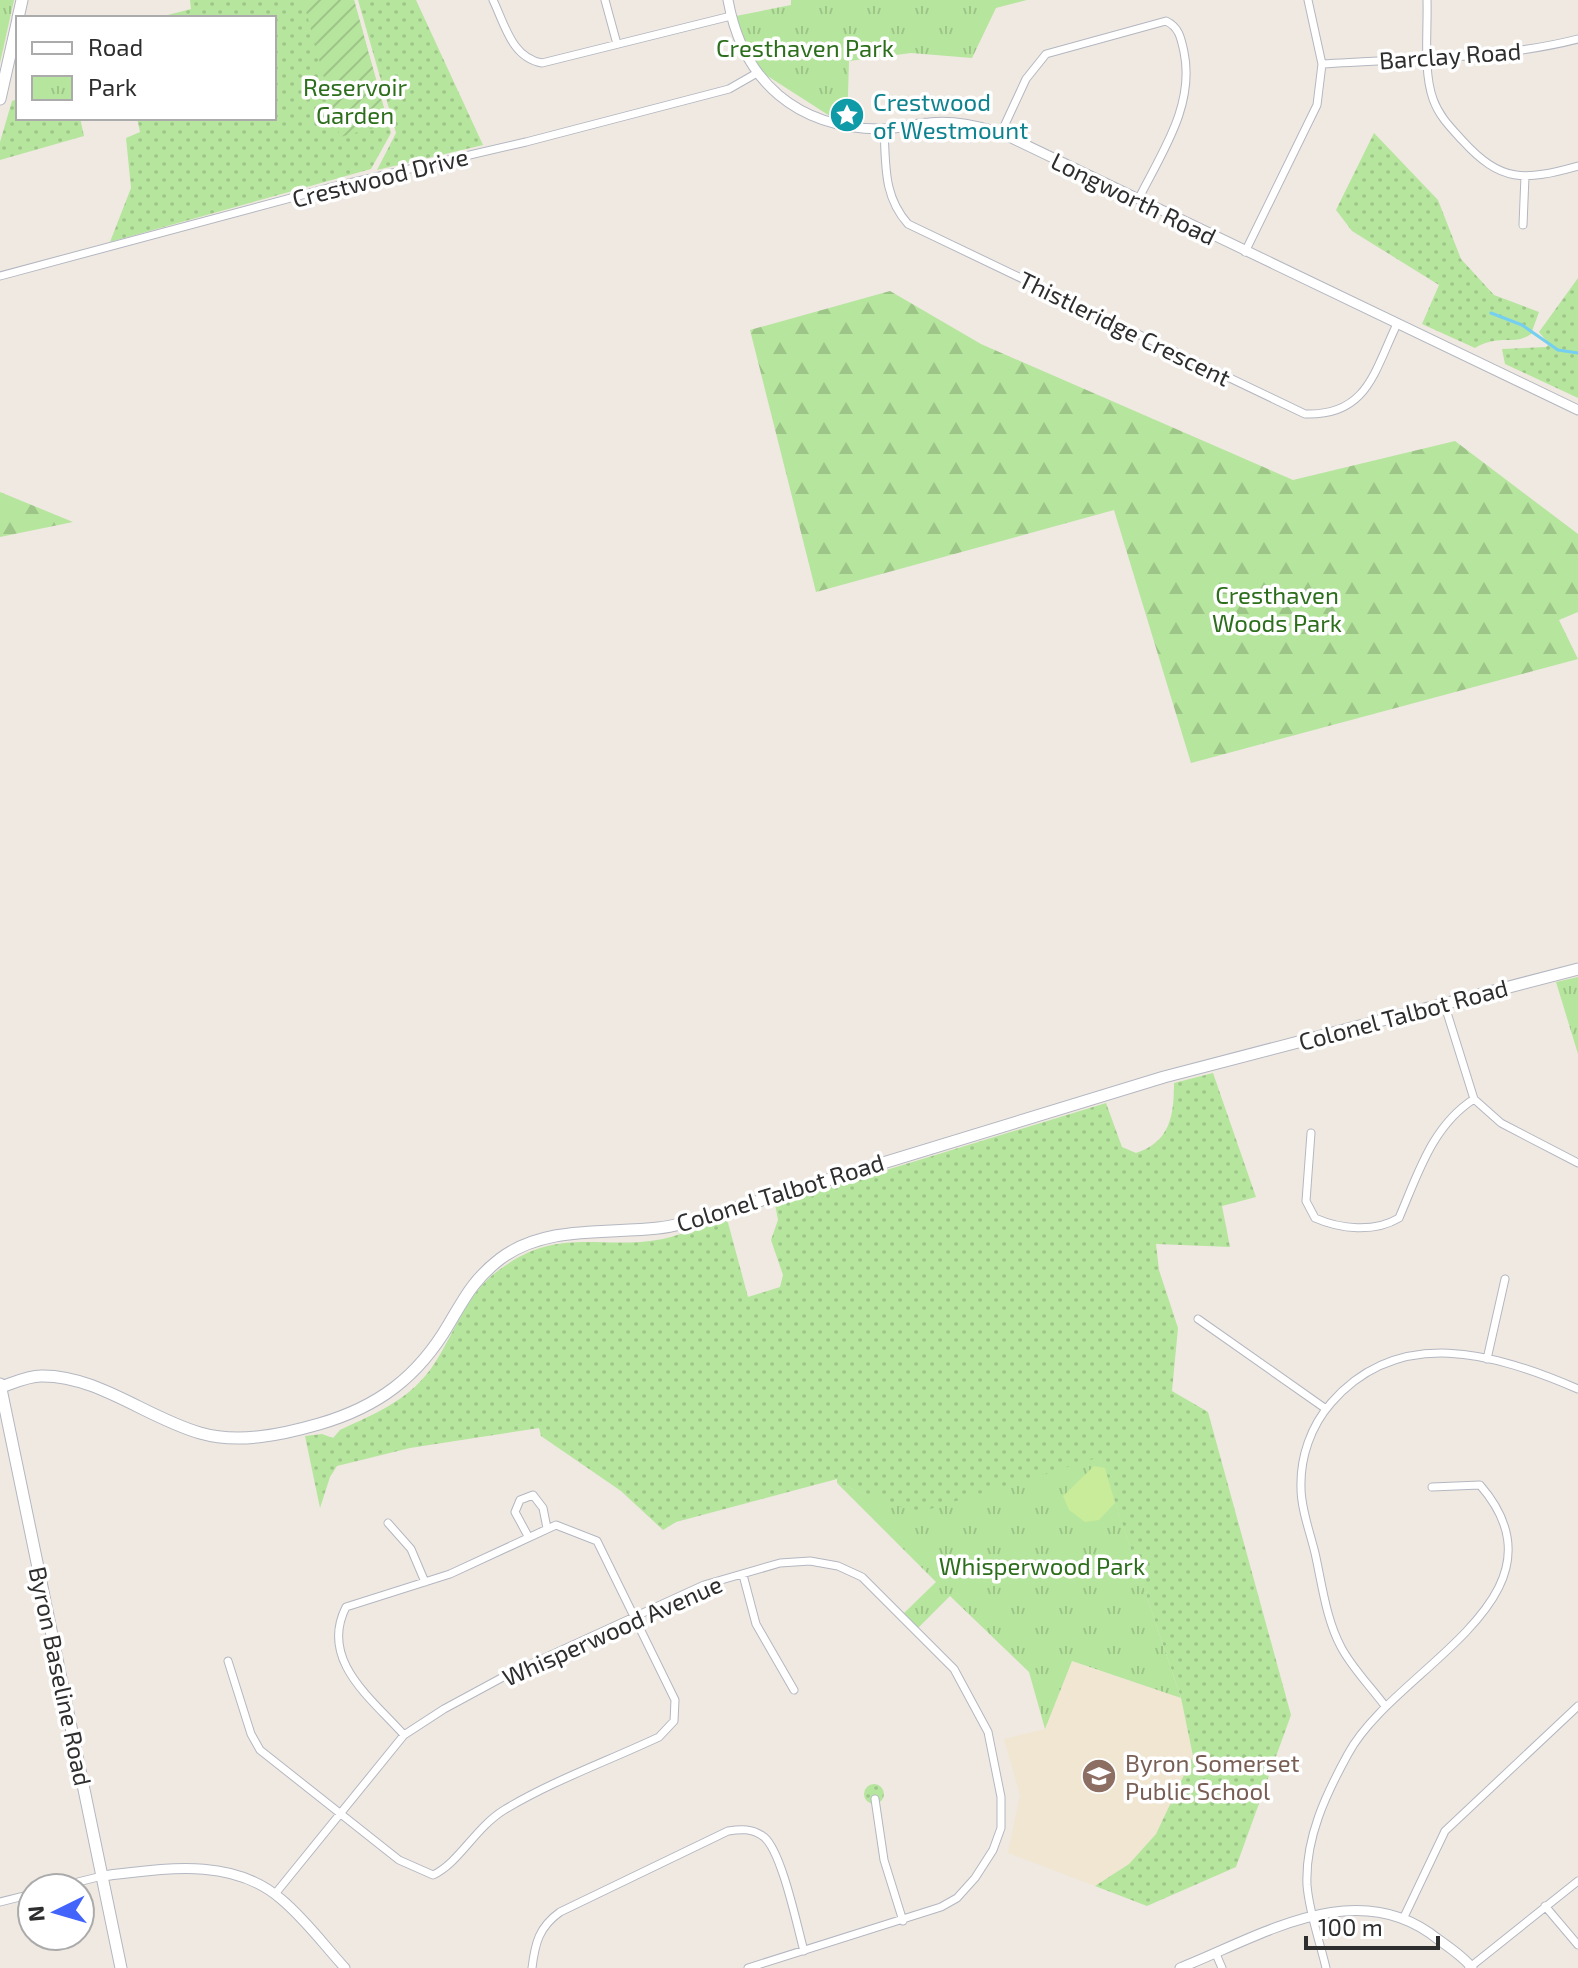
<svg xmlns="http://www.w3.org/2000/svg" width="1578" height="1968" font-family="'Exo 2',sans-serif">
	<defs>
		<pattern id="grass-dots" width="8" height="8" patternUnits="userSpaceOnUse" patternTransform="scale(2)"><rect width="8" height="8" fill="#b6e59e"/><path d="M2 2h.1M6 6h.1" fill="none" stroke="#9dc588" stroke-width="1.8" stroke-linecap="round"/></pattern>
		<pattern id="forest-firs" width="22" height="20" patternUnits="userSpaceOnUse" patternTransform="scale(2)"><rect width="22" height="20" fill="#b6e59e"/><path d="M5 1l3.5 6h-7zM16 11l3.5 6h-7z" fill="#9dc588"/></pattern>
		<pattern id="park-tufts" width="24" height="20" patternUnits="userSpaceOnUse" patternTransform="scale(2)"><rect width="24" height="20" fill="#b6e59e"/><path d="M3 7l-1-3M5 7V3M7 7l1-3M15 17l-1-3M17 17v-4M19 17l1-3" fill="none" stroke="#9dc588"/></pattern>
		<pattern id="garden-furrows" width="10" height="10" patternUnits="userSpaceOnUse" patternTransform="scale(2)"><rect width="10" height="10" fill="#b6e59e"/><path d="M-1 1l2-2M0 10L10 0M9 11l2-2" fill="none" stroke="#9dc588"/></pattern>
	</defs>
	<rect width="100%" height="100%" fill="#efe9e1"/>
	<path fill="#f0e6d1" d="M1071 1661 1181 1698 1193 1756 1156 1834 1129 1864 1095 1886 1008 1853 1020 1795 1004 1739 1045 1729Z"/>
	<path fill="url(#grass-dots)" d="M190 0H354L391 133 371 169 110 242 131 188 126 138 140 132 137 118H274V18H156L191 9Z
		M358 0H416L483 145 377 170 396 133Z
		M18 99V118H80L84 136 0 160V142L12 101Z
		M1374 133 1438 200 1461 259 1494 295 1539 312 1531 334C1514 346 1499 333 1475 348L1422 324 1439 285 1352 231 1336 210Z
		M1578 278V398L1505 364 1502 349 1546 347 1549 344 1539 332Z
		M1213 1073 1256 1197 1222 1206 1230 1247 1156 1244 1159 1270 1178 1328 1172 1391 1208 1412 1291 1715 1236 1867 1147 1906 1095 1886 1129 1864 1156 1834 1193 1756 1181 1698 1100 1458 917 1514 837 1483V1479L676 1522 663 1530 621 1491 541 1436 539 1428 410 1448 337 1466 330 1477 320 1508 305 1436 322 1434 333 1438 340 1430C374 1414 407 1401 430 1370 454 1337 465 1294 499 1270 559 1225 599 1251 663 1239 684 1234 706 1225 727 1219L748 1297 780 1287 783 1275 771 1240 778 1220 775 1204 1106 1103 1122 1147 1136 1153C1170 1142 1174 1116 1174 1083Z
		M864 1794a10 10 0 1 1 20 0a10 10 0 1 1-20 0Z"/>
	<path fill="url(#forest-firs)" d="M890 291 981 344 1293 480 1455 441 1578 534V612L1559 620 1578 659 1191 763 1114 510 816 592 750 330Z
		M0 492 73 522 0 537Z"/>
	<path fill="url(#park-tufts)" d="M0 0H14L0 63Z
		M791 0H1027L996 8 972 58 911 53 849 61 847 127 758 70 740 34 736 16 791 5Z
		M1578 977V1054L1556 982Z
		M1100 1457 1181 1698 1072 1661 1045 1729 1029 1672 950 1596 917 1629 901 1616 936 1582 837 1483 917 1513Z"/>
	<path fill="url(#garden-furrows)" d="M303 0H354L388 124 340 137Z"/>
	<path fill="#c9ec9a" d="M1094 1466 1105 1468 1115 1503 1099 1520 1085 1522 1069 1510 1063 1496Z"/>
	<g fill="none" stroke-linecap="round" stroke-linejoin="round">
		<path stroke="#75cff0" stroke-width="3" d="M1491 313 1522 325 1558 350 1578 353"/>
		<g stroke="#b4b7c1" stroke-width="9">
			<path id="minor" d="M493 0C505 25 512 58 542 63L731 16
				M605 0 617 44
				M1427 0C1428 30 1423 71 1433 99 1439 116 1450 127 1462 140 1501 183 1524 181 1578 166
				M1322 64C1406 58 1496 60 1578 39
				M884 129C886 165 883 196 908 224L1305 414C1367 416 1374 372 1397 324
				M1001 133 1026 79 1046 54 1166 21C1179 27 1181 38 1184 52 1195 105 1162 152 1139 198
				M1523 225 1525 176
				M1245 252 1317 105 1322 64 1308 0
				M0 276 328 188 526 142 729 89 757 73
				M1444 1003 1474 1099 1501 1123 1578 1163
				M1311 1133 1306 1201 1315 1218C1340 1229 1374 1233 1399 1218 1418 1174 1432 1126 1474 1099
				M1198 1319 1326 1409
				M1487 1359 1505 1279
				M388 1523 411 1549 425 1582
				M528 1536 515 1512 520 1500 533 1495 543 1508 547 1528
				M743 1575 756 1624 794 1690
				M228 1661 251 1734 260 1750 399 1860 433 1875C459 1863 475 1828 504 1810 552 1781 608 1761 659 1737L674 1721 675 1700 597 1541 556 1525 450 1574 346 1607C319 1660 371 1698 404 1735
				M1385 1706C1371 1687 1352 1668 1341 1647 1326 1619 1322 1584 1315 1553 1310 1532 1301 1509 1301 1488 1300 1457 1311 1426 1331 1403 1399 1325 1494 1353 1578 1389
				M875 1799 884 1860 903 1921
				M54 1888 102 1876
				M275 1894 404 1735 444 1709 505 1676 704 1585 780 1563 810 1561 838 1566 862 1577 954 1669 988 1732 1001 1797V1828L993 1850 975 1878 957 1898 941 1907 748 1968
				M0 1902 32 1894
				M1545 1906 1578 1945
				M1403 1919 1445 1831 1578 1706
				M1216 1954 1222 1968
				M532 1968C535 1943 539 1927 560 1912L728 1831C741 1829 752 1828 764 1837 782 1852 797 1926 804 1951
				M1326 1968C1320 1942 1309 1912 1307 1885 1305 1838 1326 1794 1348 1754 1394 1668 1578 1598 1480 1485L1432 1487
				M1469 1968 1578 1881"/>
		</g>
		<g stroke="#b4b7c1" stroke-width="11">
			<path id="tertiary" d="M728 0C743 82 797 128 880 129 897 129 913 124 929 123 954 120 977 126 1001 133L1578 410
				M102 1876C163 1869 231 1856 281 1899 305 1919 324 1945 345 1968
				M1180 1968C1261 1936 1358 1873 1439 1940 1450 1948 1464 1957 1472 1968"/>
		</g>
		<g stroke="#b4b7c1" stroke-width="13">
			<path id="secondary" d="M18 18 22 0
				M0 99 18 19
				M0 1384 121 1968
				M1 1387C13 1383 28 1376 41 1376 97 1375 147 1418 200 1433 238 1444 281 1435 319 1424 378 1407 418 1377 449 1324 465 1297 474 1279 500 1259 545 1225 606 1234 658 1228 672 1227 686 1222 700 1219L1164 1077 1578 969"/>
		</g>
		<use href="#minor" stroke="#fff" stroke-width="7"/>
		<use href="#tertiary" stroke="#fff" stroke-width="9"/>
		<use href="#secondary" stroke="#fff" stroke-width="11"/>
	</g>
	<defs>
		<g id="sight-disc" transform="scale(1.8)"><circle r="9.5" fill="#0f9aa8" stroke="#fff"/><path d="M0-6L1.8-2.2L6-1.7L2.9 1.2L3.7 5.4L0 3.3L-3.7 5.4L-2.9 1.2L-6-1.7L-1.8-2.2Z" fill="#fff"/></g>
		<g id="school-disc" transform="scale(1.8)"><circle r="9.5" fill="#8d6e63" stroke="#fff"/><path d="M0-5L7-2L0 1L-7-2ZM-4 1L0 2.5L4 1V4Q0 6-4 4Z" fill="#fff"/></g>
	</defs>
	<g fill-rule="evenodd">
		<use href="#sight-disc" x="847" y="115"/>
		<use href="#school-disc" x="1099" y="1776"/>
	</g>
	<g text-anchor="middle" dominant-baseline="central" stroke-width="7" stroke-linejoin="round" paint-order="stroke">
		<g font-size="24" fill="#2c6e1b" stroke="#fff">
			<text x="805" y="47">Cresthaven Park</text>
			<text x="355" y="86">Reservoir<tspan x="355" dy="28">Garden</tspan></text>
			<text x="1277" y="594">Cresthaven<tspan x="1277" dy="28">Woods Park</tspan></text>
			<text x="1042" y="1565">Whisperwood Park</text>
		</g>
		<g font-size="24" fill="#2e2e2e" stroke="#fff">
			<text transform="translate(1450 55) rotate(-4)">Barclay Road</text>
			<text transform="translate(380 177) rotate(-14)">Crestwood Drive</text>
			<text transform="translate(1134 198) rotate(26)">Longworth Road</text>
			<text transform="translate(1125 328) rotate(26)">Thistleridge Crescent</text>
			<text transform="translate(1403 1014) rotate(-15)">Colonel Talbot Road</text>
			<text transform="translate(780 1192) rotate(-17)">Colonel Talbot Road</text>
			<text transform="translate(612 1630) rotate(-24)">Whisperwood Avenue</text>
			<text transform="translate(61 1676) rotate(78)">Byron Baseline Road</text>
		</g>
		<g font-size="24" fill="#0d838f" stroke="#fff" text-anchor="start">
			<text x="873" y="101">Crestwood<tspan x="873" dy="28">of Westmount</tspan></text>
		</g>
		<g font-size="24" fill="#785e54" stroke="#fff" text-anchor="start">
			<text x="1125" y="1762">Byron Somerset<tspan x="1125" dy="28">Public School</tspan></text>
		</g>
	</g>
	<rect x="16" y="16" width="260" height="104" fill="#ffffff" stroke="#ababab" stroke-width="2"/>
	<rect x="32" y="42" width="40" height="12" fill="#ffffff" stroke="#ababab" stroke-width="2"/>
	<text x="88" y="56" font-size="24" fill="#2e2e2e">Road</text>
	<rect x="32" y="76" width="40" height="24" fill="url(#park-tufts)" stroke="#ababab" stroke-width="2"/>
	<text x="88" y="96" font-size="24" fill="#2e2e2e">Park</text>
	<g transform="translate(56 1912) rotate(265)"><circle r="38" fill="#ffffff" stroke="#ababab" stroke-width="2"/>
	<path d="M0-6L14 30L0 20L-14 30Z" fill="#4264fb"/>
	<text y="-12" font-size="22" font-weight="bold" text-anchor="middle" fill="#2e2e2e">N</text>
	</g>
	<path d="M1306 1936v12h132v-12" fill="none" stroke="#2e2e2e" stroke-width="4"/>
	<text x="1318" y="1936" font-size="24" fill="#2e2e2e" stroke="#ffffff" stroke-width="6" paint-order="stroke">100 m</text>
</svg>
